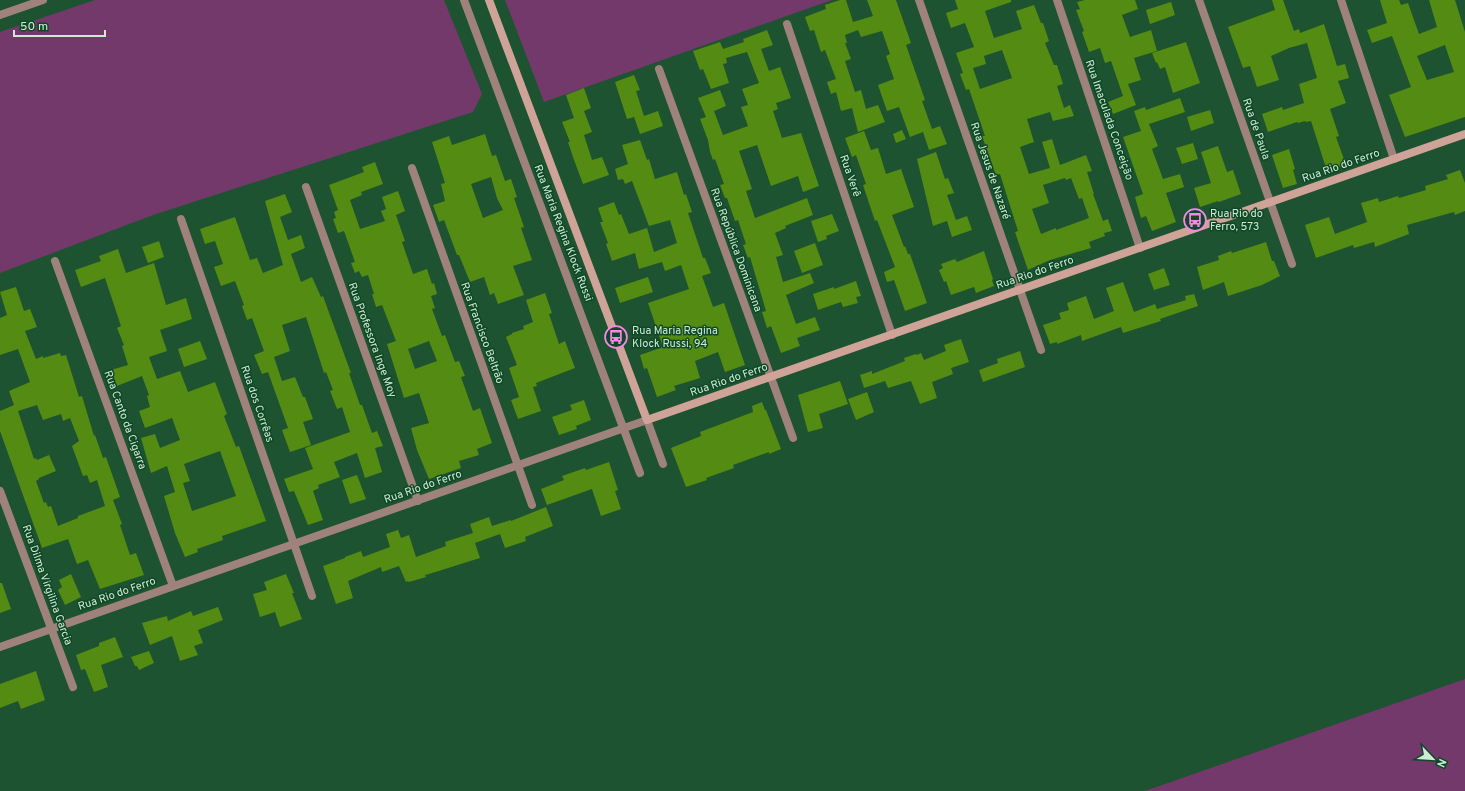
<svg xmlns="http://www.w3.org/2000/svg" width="1465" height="791" font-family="Overpass,sans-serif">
	<rect width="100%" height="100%" fill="#1d5330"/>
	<path fill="#73396b" d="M95 0H444L482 94 473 112 153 215 0 273V32Z
		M505 0H832L544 102Z
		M1465 679V791H1145Z"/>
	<path fill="#548b12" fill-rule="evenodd" d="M840 0H846L853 22 873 16 867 0H896L911 43 906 45 925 100 922 101 932 129 940 126 947 144 929 150 923 132 910 137 899 107 887 111 878 85 894 79 886 56 890 54 882 31 861 37 858 30 845 35 847 43H845L851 59 845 61 855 92 861 90 866 109 878 105 885 122 858 132 852 108 841 111 836 92 831 94 827 82 836 79 825 50 821 52 814 30 810 31 805 17 826 9 825 5Z
		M955 0H1011V2L985 11 994 38 1022 29 1016 11 1034 5 1041 23H1043L1049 41 1045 43 1054 65H1057L1063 84 1057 86 1064 108 1070 105 1074 116 1053 121 1050 112 1027 119 1034 142 1020 147 1029 174 1050 168 1042 142 1052 139 1060 165 1086 155 1092 171 1087 172 1094 194H1093L1103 221 1108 219 1112 231 1104 233 1105 236 1089 242 1091 248 1050 260 1028 270 1015 232 1018 231 1000 174 996 175 982 136H985L969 89 966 90 960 74 963 73 956 53 974 47 965 23 951 28 946 13 958 9ZM1002 50 1012 78 980 89 973 68 986 64 984 56ZM1065 178 1066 180 1071 178 1079 199 1082 198 1089 218 1056 230V228L1041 234 1032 209 1049 203 1043 185Z
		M1085 0H1135L1138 9 1122 15 1130 37 1151 30 1157 51 1134 58 1141 80 1128 84 1136 105 1113 114 1108 102 1123 96 1111 61 1105 63 1100 48 1089 52 1082 32 1084 31 1076 10 1080 9 1077 2Z
		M1272 0H1283L1294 31 1299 29 1300 33 1324 24 1337 66 1345 64 1349 78 1338 81 1346 103 1330 109 1339 136 1336 137 1346 165 1327 171 1311 121 1306 122 1305 121 1298 123 1297 122 1268 132 1262 114 1282 107 1283 110 1304 103 1299 84 1317 78 1307 43 1289 48 1271 56 1279 80 1257 87 1250 66 1243 68 1228 27 1275 10Z
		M1380 0H1399L1401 5 1408 3 1419 34 1437 27 1429 0H1455L1465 32V117L1405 137 1389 95 1411 87 1392 36 1372 43 1367 30 1387 23ZM1445 45 1454 72 1427 80 1417 56Z
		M1171 2 1175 15 1150 24 1146 10Z
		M767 30 773 45 761 49 769 71 780 67 791 98 776 103 778 109 773 111 782 138 801 133 819 186 803 192 798 176 771 186 757 145 739 151 752 189 746 191 755 218 807 198 813 215 785 226 786 228 775 233 783 255 776 257 783 282 810 273 814 283 786 295 796 324 815 317 820 330 797 338 800 346 781 353 771 326 767 328 762 312 766 311 750 257 748 258 743 245 746 244 738 220 735 221 727 198H725L720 185 724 184 715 159 713 160 710 152 708 140 700 119 706 117 698 98 720 90 726 106 714 111 723 135 748 126 741 107 748 105 742 89 759 83 747 52 726 58 727 63 723 64 729 83 711 89 703 69 700 70 693 51 720 42 723 49 744 42 743 39Z
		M1186 42 1200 83 1173 93 1165 67 1160 69 1157 62 1156 63 1152 53Z
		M634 75 640 90 636 91 644 116 658 111 663 126 640 134 634 117 627 119 615 82Z
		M584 88 591 108 584 111 592 132 584 135 592 160 602 157 609 175 583 184 574 160 568 142H570L562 122 574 118 566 95Z
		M1180 98 1185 112 1149 124 1158 146 1152 149 1163 179 1180 174 1184 187 1166 193 1176 222 1152 231 1146 216 1141 218 1135 197 1143 194 1123 137 1141 131 1134 111 1145 107 1146 110Z
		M1210 110 1214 123 1191 131 1187 117Z
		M902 130 906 139 896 143 893 134Z
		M864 131 871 150 878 148 886 174 901 169 914 207 892 215 904 247 905 246 908 254H910L927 303 905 311 894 280 887 282 884 272 895 267 877 220 875 221 863 185 866 184 856 155 852 157 845 138Z
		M485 134 492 156 496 155 505 181 511 179 517 197 514 198 524 227 521 228 532 260 513 266 524 295 498 304 494 293 490 295 484 277 470 282 459 255H457L444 220 439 222 433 205 445 201 441 184 445 183 432 142 449 136 452 145ZM491 177 497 198 503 210 483 218 471 184Z
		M640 140 647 160 649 159 655 179 677 172 684 195 686 194 692 212 688 213 703 258H705L711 273 702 276 713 307 724 303 745 365 725 372 718 352 695 361 700 378 674 386 676 390 657 397 647 368 644 369 640 355 663 347 648 303 689 289 681 265 665 271 662 262 639 269 635 253 612 261 606 244 608 243 600 222H603L598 208 614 202 619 215 621 214 629 234 647 228 654 252 677 243 670 220 649 226 632 181 625 184 623 179 618 180 615 169 628 164 622 145Z
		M1193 143 1198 159 1182 164 1176 148Z
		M1218 146 1227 172 1233 170 1241 194 1219 202 1218 201 1200 207 1194 188 1211 183 1201 152Z
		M1289 149 1295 169 1293 170 1297 184 1283 188 1272 155Z
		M936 152 945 179 948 178 954 193 947 195 956 220 967 216 972 230 952 237 947 221 933 226 917 159Z
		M375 162 383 184 361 192 362 195 350 200 360 229 385 221 381 211 386 209 382 197 398 191 405 211 396 215 405 241 402 242 413 274 427 269 432 284 434 283 437 294 431 296 435 308 432 309 442 336 445 335 455 362 459 361 465 376 461 377 473 411 480 408 492 443 477 449 479 455 459 461 461 468 429 479 417 450 411 428 429 423 419 393 404 398 387 344 396 341 382 305 376 307 372 294H374L368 275 362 277 359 271 355 273 351 263 355 262 344 231 338 233 333 219 336 218 334 212 338 210 329 185 364 172 362 167ZM429 341 437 361 415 369 408 349Z
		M1460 170 1465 183V211L1455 215 1454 212 1407 225 1409 234 1375 247 1374 242 1354 248 1353 245 1316 258 1305 225 1329 217 1335 234 1367 222 1361 203 1378 198 1379 202 1398 196 1399 198 1426 190 1425 186 1448 179 1446 175Z
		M285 194 292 212 280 217 288 240 301 235 305 248 291 254 301 282 312 277 321 297 323 296 351 373H349L360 405H362L372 433 377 431 383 446 375 448 382 472 365 478 357 453 334 462 340 477 318 485 319 488 313 491 323 520 308 525 294 491 289 492 284 479 313 469 305 448 350 432 342 407 337 409 330 391 333 390 326 372 324 373 306 317 282 325 290 351 274 357 282 381 295 377 303 397H305L313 419 303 422 311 445 290 452 282 430 288 428 268 372 262 374 254 355 264 351 252 318 247 320 242 306 244 305 235 281 221 286 214 267 223 264 215 241 205 244 200 229 235 217 250 260 257 258 263 273 283 265 265 201Z
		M832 214 839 231 826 236 827 239 818 242 811 221Z
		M159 241 164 257 148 263 142 247Z
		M1266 242 1272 261H1274L1280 276 1262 285 1228 296 1224 282 1203 290 1197 267 1219 260 1218 256 1231 251 1232 253Z
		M815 243 823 265 802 273 794 251Z
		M118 249 126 273 154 263 166 305 186 298 192 319 160 330 167 351 149 357 157 379 180 371 188 392 215 382 227 414 224 416 236 447 239 446 266 521 222 536 223 540 197 549 198 552 185 557 175 533 164 496 175 492 167 466 151 473 141 438 155 434 160 448 180 440 172 418 145 428 139 411 150 407 147 396 149 395 142 376 117 386 111 370 128 365 122 346 124 345 117 328 121 326 105 278 81 287 75 270 101 261 99 256ZM220 451 236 496 192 511 183 483 190 481 184 464Z
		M984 251 993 279 992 280 994 286 976 293 974 287 951 295 946 281 944 282 939 270 943 268 941 264 955 259 957 262Z
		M1164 268 1170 285 1154 290 1148 274Z
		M648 277 653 292 620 303 615 288Z
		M856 281 861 296 856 297 858 303 843 307 841 302 818 310 813 294 834 287V289Z
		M1123 282 1134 312 1155 304 1157 309 1186 300 1185 296 1194 294 1198 306 1160 319 1161 321 1123 333 1121 327 1082 341 1081 335 1057 344V342L1050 344 1043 325 1061 319 1059 313 1069 310 1067 303 1086 296 1094 319 1114 311 1106 288Z
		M16 287 24 311 30 309 37 327 25 331 36 359 43 356V358L60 353 61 356 66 355 79 397 82 396 94 436 95 435 103 458 106 457 120 497 113 500 122 524 120 525 130 555 136 553 144 575 100 589 88 560 77 564 68 539 42 548 0 431V411L14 405 9 391 30 382 18 349 0 355V318L7 315 0 292ZM37 405 43 420 61 414 63 421 70 418 79 441 72 446 83 476 87 475 90 483 97 480 105 506 78 516V518L58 526 51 506 48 507 46 502 44 503 36 481 39 479V478L56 471 49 455 37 460 36 458 34 459 18 411Z
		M545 293 552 313 549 314 559 344 565 341 575 368 536 383 537 386 533 387 541 411 518 419 511 400 519 397 509 368 517 365 506 337 512 334V333L524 329 523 326 533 322 526 300Z
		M961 339 969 362 951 368 953 374 932 382 937 398 920 404 911 381 888 388 885 381 864 388 860 375 872 371V374L905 361 904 358 916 354 917 355 921 353 924 360 946 351 944 345Z
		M200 341 207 359 184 367 178 349Z
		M1020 351 1025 367 983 382 979 370 998 363 997 359Z
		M840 381 848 404 819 414 823 428 808 432 798 395Z
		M867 392 874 412 856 420 848 399Z
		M584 400 591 420 576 426 577 429 559 435 552 417 572 410 570 405Z
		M762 402 765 410H766L781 449 769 454V452L733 465 734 468 706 478 707 480 686 487 671 448 701 436 700 432 753 412 752 406Z
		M609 462 618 490 615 491 621 509 601 516 592 489 547 505 541 489 564 480 562 476 585 468 586 470Z
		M357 475 366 499 350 504 342 480Z
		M546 507 553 526 525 537 526 541 505 548 500 534 475 543 480 558 429 574 425 575 426 577 409 582 408 581 406 582 399 566 382 572 381 567 348 581 353 598 336 604 323 566 345 558V557L361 551 363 557 390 547 386 534 398 530 401 538 409 535 416 557 446 546 445 542 451 540 473 533 470 524 489 517 492 526 511 520V521Z
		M71 574 81 597 65 605 58 590 62 587 59 580Z
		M286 574 294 593H292L302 619 280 627 275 612 260 617 253 594 267 590 264 582Z
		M0 583H2L11 609 0 613Z
		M218 607 223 620 198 630 203 643 194 646 198 655 180 661 172 636 150 645 142 623 167 616 168 621 191 611 193 616Z
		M115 637 123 657 101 665 108 687 94 692 85 669 81 670 76 655 99 646V643Z
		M149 651 154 663 139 670 137 666H135L131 657Z
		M36 671 45 700 21 709 18 701 0 708V684Z"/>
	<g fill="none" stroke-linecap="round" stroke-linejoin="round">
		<path stroke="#9f827c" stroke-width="8" d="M464 0 640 473
			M919 0 1041 350
			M1057 0 1140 248
			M1199 0 1292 264
			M1341 0 1394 159
			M0 15 43 0
			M787 24 892 335
			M659 69 793 438
			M412 168 532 505
			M306 187 418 501
			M181 219 312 596
			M55 261 173 586
			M0 491 73 687
			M0 647 647 420 663 464"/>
		<path stroke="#d0a399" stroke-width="8" d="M489 0 647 420 1465 134"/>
	</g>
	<defs>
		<g id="bus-ring" transform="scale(1.15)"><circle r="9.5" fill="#0f4826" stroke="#f987e9" stroke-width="1.5"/><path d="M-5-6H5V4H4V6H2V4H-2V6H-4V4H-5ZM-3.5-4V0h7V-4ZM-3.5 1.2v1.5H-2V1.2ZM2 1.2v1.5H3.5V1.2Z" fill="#f987e9"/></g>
	</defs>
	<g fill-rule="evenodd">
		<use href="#bus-ring" x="1195" y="220"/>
		<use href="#bus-ring" x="616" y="337"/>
	</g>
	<g text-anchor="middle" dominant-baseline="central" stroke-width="3" stroke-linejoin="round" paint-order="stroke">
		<g font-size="11" fill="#cfebd6" stroke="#0f4826">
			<text transform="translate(1109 120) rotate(71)">Rua Imaculada Conceição</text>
			<text transform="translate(1256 129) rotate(71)">Rua de Paula</text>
			<text transform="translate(1341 166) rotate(-19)">Rua Rio do Ferro</text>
			<text transform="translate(990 171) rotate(71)">Rua Jesus de Nazaré</text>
			<text transform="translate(850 176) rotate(71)">Rua Verê</text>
			<text transform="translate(563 233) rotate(69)">Rua Maria Regina Klock Russi</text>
			<text transform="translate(736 250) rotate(70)">Rua República Dominicana</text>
			<text transform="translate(1035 273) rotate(-19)">Rua Rio do Ferro</text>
			<text transform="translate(482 333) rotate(70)">Rua Francisco Beltrão</text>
			<text transform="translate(372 340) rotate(70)">Rua Professora Inge Moy</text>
			<text transform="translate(729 380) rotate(-19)">Rua Rio do Ferro</text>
			<text transform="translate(257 404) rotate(71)">Rua dos Corrêas</text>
			<text transform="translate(125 420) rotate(70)">Rua Canto da Cigarra</text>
			<text transform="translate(423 487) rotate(-19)">Rua Rio do Ferro</text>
			<text transform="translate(47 585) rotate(70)">Rua Dilma Virgilina Garcia</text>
			<text transform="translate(117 594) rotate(-19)">Rua Rio do Ferro</text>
		</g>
		<g font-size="11" fill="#cfebd6" stroke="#0f4826" text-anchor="start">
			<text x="1210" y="214">Rua Rio do<tspan x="1210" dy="13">Ferro, 573</tspan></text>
			<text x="632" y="331">Rua Maria Regina<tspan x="632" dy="13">Klock Russi, 94</tspan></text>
		</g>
	</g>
	<g transform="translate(1433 759) rotate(115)" stroke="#0f4826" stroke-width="3" paint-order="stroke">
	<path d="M0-3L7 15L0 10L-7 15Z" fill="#cfebd6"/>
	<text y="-6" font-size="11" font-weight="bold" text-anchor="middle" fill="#cfebd6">N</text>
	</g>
	<path d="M14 30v6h91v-6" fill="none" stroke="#cfebd6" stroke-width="2"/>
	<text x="20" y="30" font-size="12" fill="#cfebd6" stroke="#0f4826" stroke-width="3" paint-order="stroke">50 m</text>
</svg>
